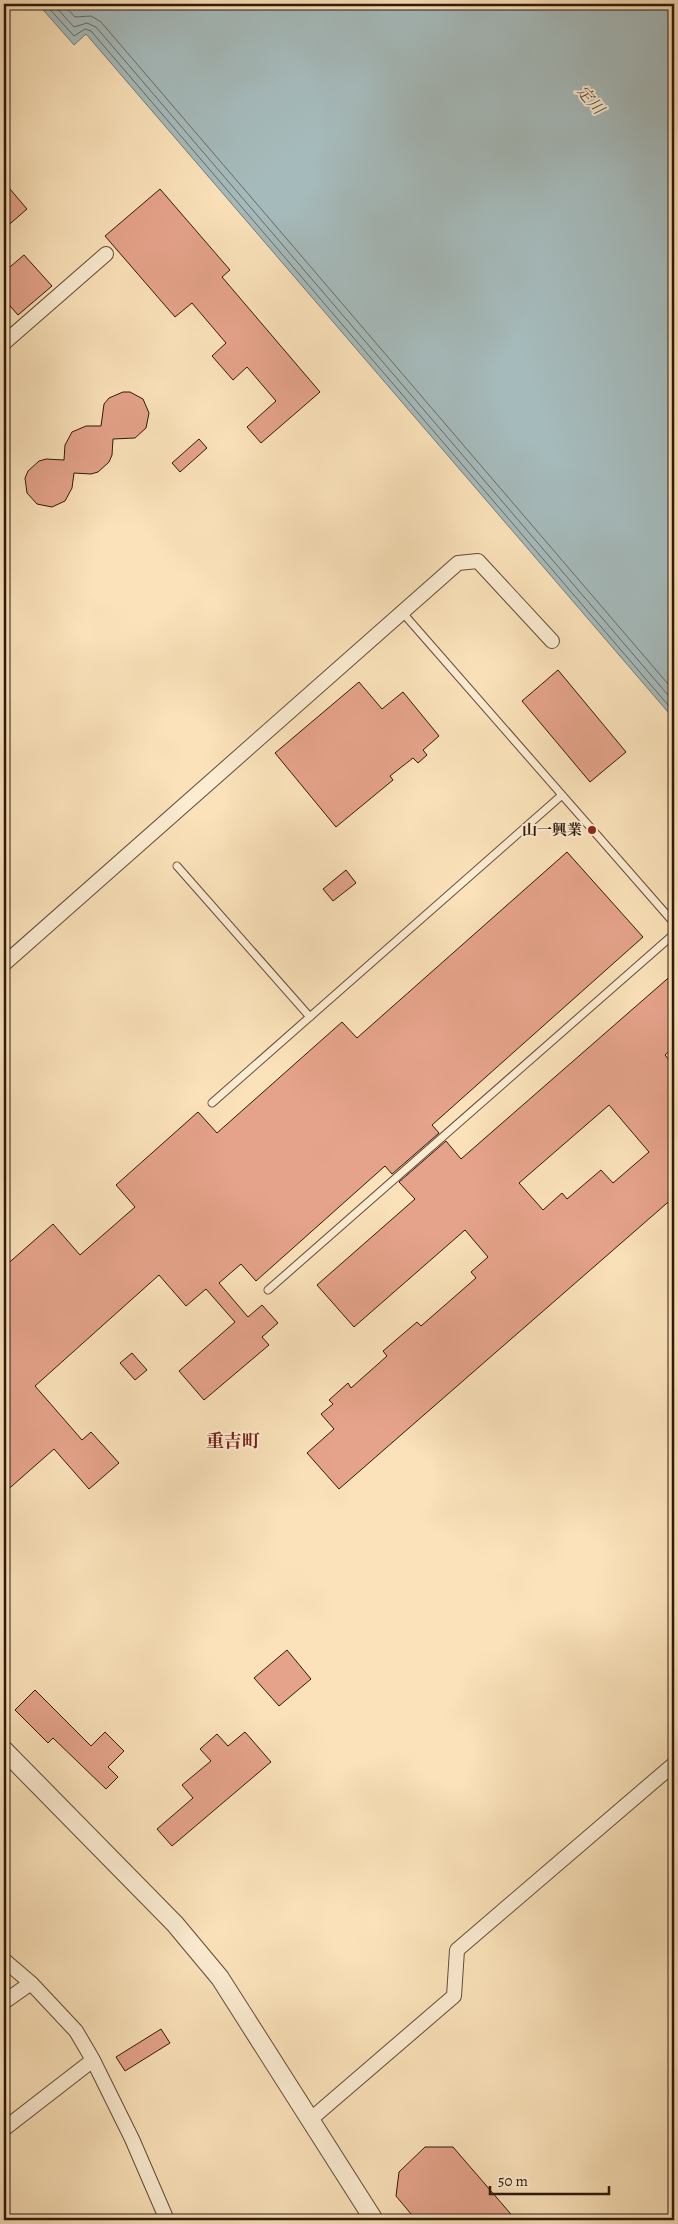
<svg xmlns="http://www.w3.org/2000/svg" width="678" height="2224" font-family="Alegreya,'Noto Serif JP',serif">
	<rect width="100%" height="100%" fill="#fbe2ba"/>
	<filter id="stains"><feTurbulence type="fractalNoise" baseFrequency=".004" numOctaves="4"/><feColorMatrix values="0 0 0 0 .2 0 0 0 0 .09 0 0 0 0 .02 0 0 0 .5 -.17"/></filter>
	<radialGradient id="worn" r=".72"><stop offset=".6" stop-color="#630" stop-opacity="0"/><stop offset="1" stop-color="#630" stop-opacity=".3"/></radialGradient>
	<path fill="#a5babb" stroke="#767a74" d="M38 4H674V719L86 34 74 45Z"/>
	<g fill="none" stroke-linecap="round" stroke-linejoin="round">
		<path stroke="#6a6a62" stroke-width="1" d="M45 4 74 36 85 29 91 31 674 712
			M53 4 74 27 87 23 96 27 674 702
			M63 4 75 17 91 16 101 22 674 691"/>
	</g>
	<path fill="#e5a38b" stroke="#2f190a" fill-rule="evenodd" d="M4 182 27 209 4 229Z
		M160 189 230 270 222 277 320 392 261 443 247 427 276 401 247 367 233 380 212 356 226 343 192 303 175 317 105 236Z
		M24 255 52 286 18 315 4 299V272Z
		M123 392H130L143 399 149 413 146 428 135 438 113 439 112 455 109 462 98 472 91 474 74 473 72 488 65 501 52 507 37 504 27 493 25 478 28 471 39 461 46 459 64 460 65 445 72 432 86 426H101L104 404 109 398Z
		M199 439 207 448 180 472 172 463Z
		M558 670 626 752 590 782 522 701Z
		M359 682 382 709 403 692 439 736 423 750 427 755 418 763 413 758 390 776 393 780 336 827 275 753Z
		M567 852 643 937 432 1125 439 1133 392 1174 385 1166 256 1281 241 1264 219 1283 248 1317 262 1305 278 1323 262 1337 269 1345 204 1400 179 1371 235 1322 206 1289 186 1306 159 1275 35 1386 82 1440 91 1432 119 1463 89 1489 54 1449 4 1493V1267L53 1224 80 1255 135 1207 116 1185 198 1112 217 1133 342 1022 357 1038Z
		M346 870 356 883 333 901 323 889Z
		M674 973V1047L665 1055 674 1066V1197L339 1489 307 1453 334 1429 321 1414 333 1404 329 1400 348 1383 351 1388 387 1356 383 1351 417 1322 421 1326 476 1278 471 1272 488 1257 465 1230 354 1327 317 1285 415 1199 399 1182 446 1141 461 1159ZM609 1105 649 1152 613 1183 601 1170 567 1199 562 1193 543 1210 519 1183Z
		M132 1353 147 1370 135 1380 120 1363Z
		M287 1650 311 1679 279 1706 254 1678Z
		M35 1690 91 1746 105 1732 124 1751 108 1767 118 1777 106 1789 53 1738 48 1743 15 1710Z
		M245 1732 271 1762 172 1846 157 1829 193 1798 182 1785 211 1761 200 1749 217 1734 228 1746Z
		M161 2029 170 2043 125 2071 116 2057Z
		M425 2147H453L516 2220H416L396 2196 399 2172Z"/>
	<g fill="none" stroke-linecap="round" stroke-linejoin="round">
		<g stroke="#624b36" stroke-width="9">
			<path id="service" d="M402 612 674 923
				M177 866 310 1017
				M212 1103 562 795
				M268 1290 674 934"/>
		</g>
		<g stroke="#624b36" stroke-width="16">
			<path id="minor" d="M4 343 106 254
				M4 964 458 563 478 561 552 641
				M4 1960 31 1983 76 2031 93 2060 132 2139 167 2220
				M4 2002 31 1983
				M311 2119 454 1996 457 1950 674 1764
				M4 2129 93 2060"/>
		</g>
		<g stroke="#624b36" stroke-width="20">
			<path id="tertiary" d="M4 1750 175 1924 220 1978 374 2220"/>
		</g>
		<use href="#service" stroke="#fcecd2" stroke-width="7"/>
		<use href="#minor" stroke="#fcecd2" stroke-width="14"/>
		<use href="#tertiary" stroke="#fcecd2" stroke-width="18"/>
	</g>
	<circle fill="#8f2418" stroke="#fcecd2" stroke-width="2" cx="592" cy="830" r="5"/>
	<g text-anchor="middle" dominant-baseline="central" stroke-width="4" stroke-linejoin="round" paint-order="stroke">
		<g font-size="15" font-weight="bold" fill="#2f190a" stroke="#fcecd2" text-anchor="end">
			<text x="582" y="830">山一興業</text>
		</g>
		<g font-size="16" font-style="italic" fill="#585148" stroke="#fcecd2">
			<text transform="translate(590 100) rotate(49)">定川</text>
		</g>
		<g font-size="18" font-weight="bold" fill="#7a1f14" stroke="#fcecd2">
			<text x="233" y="1441">重吉町</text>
		</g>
	</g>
	<rect width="678" height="2224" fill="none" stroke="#fbe2ba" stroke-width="20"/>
	<rect x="5" y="5" width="668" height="2214" fill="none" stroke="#2f190a" stroke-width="2.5"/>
	<rect x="10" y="10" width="658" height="2204" fill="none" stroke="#2f190a"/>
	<path d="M490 2186v8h119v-8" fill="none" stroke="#2f190a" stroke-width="2.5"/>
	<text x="498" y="2186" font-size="15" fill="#2f190a" stroke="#fcecd2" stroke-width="4" paint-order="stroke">50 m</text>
	<rect width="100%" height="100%" filter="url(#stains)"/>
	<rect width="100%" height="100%" fill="url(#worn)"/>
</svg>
